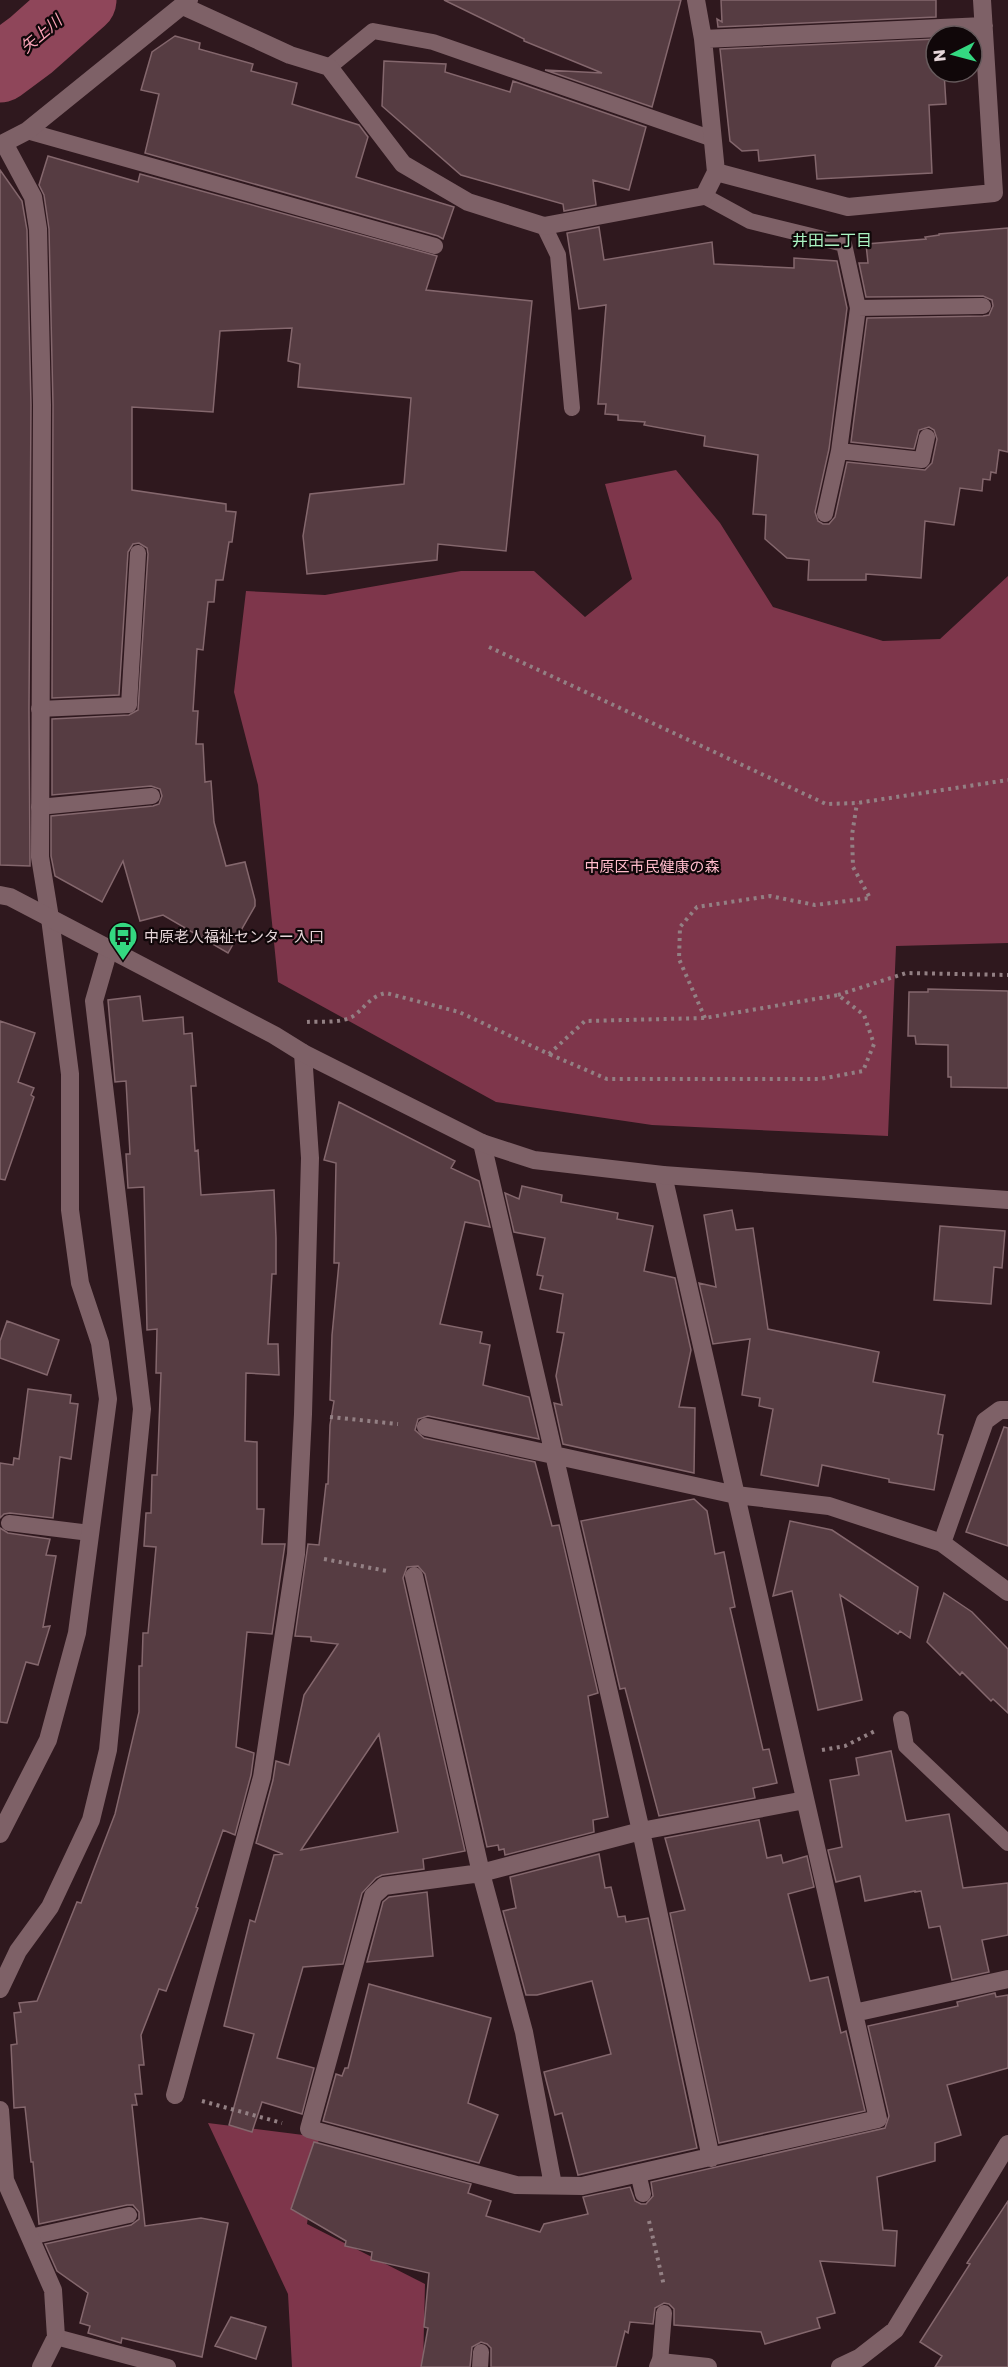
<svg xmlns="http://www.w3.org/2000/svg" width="1008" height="2367" font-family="Poppins,'Noto Sans JP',sans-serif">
	<rect width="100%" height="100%" fill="#2f181e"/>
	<path fill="#7e364b" d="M676 470 720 523 773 607 883 641 940 639 1008 576V943L896 946 888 1136 652 1125 496 1102 278 982 258 785 234 692 246 591 325 595 461 571H534L585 617 632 579 605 484Z
		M208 2123 319 2137 307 2224 425 2284 423 2367H292L288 2294Z"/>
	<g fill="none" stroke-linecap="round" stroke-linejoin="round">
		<path stroke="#8f465a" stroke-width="69" d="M0 68 31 45 82 0"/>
	</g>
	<path fill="#563c42" stroke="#84676d" stroke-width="1.5" fill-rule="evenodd" d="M444 0H681L652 107 545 70 602 73 524 41V39Z
		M721 0H936V17L718 27 717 19 722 22Z
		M175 36 200 43 199 49 253 64 251 71 297 83 292 104 359 125 368 137 356 177 454 207 443 239 438 236 145 153 159 94 141 90 152 52Z
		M936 39V72H944L946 104 929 105 932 173 817 179 815 155 759 161 758 150 742 151 730 141 720 49Z
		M384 61 446 64 445 72 510 92 513 81 646 127 629 190 593 180 596 205 564 211 563 204 461 175 382 106Z
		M48 156 138 182 140 174 437 256 426 290 532 301 506 551 438 544 437 560 307 574 303 536 310 494 404 484 411 398 298 387 300 364 288 361 292 328 220 331 213 412 132 407V490L226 504V511L236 512 232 542H229L223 580H216L214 602H208L203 650 197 649 193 711H198L196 744H203L205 782 211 781 214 822 226 866 245 862 255 900V906L228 953 163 915 140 921 123 861 102 902 55 876 51 856V816L153 806 159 804 162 796 160 789 151 786 52 795V719L129 715 138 710 148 554 147 548 139 543 133 544 128 552 119 695 52 698 53 405 49 229 44 195 39 185Z
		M0 170 22 201 27 230 31 405 29 709 30 866 0 865Z
		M599 227 604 260 712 242 714 264 794 268V258L837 261 847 308 829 449 815 512 818 521 823 524H829L835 517 847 462 925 470 932 463 937 439 934 430 929 427 919 430 914 449 851 442 867 318 983 316 989 315 993 306 992 300 983 296 866 297 859 263H868L866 244 926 239 925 237 939 235V234L1008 228V452L999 450 996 473 991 472 990 480 983 479 982 491 960 488 954 525 925 521 921 578 866 574V580H808L809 560 787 558 765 539 766 515 753 514 758 455 704 446 705 436 644 425 645 422 618 420V415L605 414 606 404H598L606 305 579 309 567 233Z
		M928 989 1008 991V1088L951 1087V1077H948V1045L916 1044 915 1036H908L909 992H928Z
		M140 996 143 1021 183 1017 184 1034 192 1033 196 1086H191L195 1151 198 1150 201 1195 274 1190 276 1238V1274H272L268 1344H278L279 1375 246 1373 245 1441 257 1442V1509H264L262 1544H285L272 1634 247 1632 236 1747 254 1753 251 1775 235 1835 223 1830 196 1907 198 1908 166 1991 159 1989 141 2035 144 2065H139L142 2094H135L137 2105H132L145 2226 201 2218 228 2223 202 2357 122 2338 121 2343 88 2333 90 2326 80 2323 88 2293 57 2271 45 2244 131 2225 139 2219V2212L133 2205H127L39 2224 33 2162H31L25 2107 14 2108 11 2045 17 2044 14 2013 21 2012 19 2003 37 2001 77 1902 81 1903 115 1814 139 1712V1666H142L143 1633H148L156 1547 144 1546 146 1513H151L152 1475H157L161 1373H156L157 1329 147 1330 144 1187 128 1188 126 1154H130L126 1081 115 1082 108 1000Z
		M0 1021 35 1033 18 1082 34 1088 31 1095 34 1097 5 1180 0 1179Z
		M339 1102 455 1161 451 1168 479 1181 490 1227 465 1222 440 1324 482 1332 480 1343 490 1345 483 1385 529 1397 539 1439 428 1416 418 1419 415 1430 424 1438 535 1462 552 1526 559 1525 598 1693 588 1696 608 1817 593 1820 594 1832 505 1855 504 1849 499 1850 498 1845 487 1847 425 1574 418 1566 407 1567 403 1578 465 1851 423 1859 424 1869 382 1875 376 1878 362 1893 343 1964 303 1967 277 2058 314 2068 302 2114 262 2102 252 2132 229 2125 254 2034 224 2026 250 1920 255 1922 274 1855 283 1854 256 1843 273 1780 276 1761 289 1765 304 1695 338 1644 311 1641V1637L295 1636 308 1544 319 1545 326 1484H328L330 1425 334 1401 330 1400 332 1335 339 1263H334L336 1163 324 1160ZM379 1734 398 1832 301 1850Z
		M522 1186 562 1195 561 1202 618 1213 617 1219 653 1226 644 1271 675 1278 691 1350 679 1407 695 1408 694 1473 563 1444 554 1403 562 1405 556 1376 564 1333 557 1332 563 1294 540 1289 543 1276 537 1275 545 1238 514 1232 505 1193 519 1199Z
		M732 1210 736 1230 753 1228 768 1329 879 1352 873 1382 945 1395 938 1434 943 1435 934 1490 889 1482V1479L822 1465 818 1486 761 1475 773 1409 759 1406 760 1398 742 1395 750 1339 713 1344 699 1283 716 1287 704 1215Z
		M940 1226 1005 1231 1002 1268 994 1267 991 1304 934 1300Z
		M7 1321 59 1340 47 1375 0 1358V1341Z
		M28 1389 71 1395 70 1403 78 1404 71 1459 60 1457 53 1518 10 1513 4 1514 0 1518V1463L13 1465 14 1458 19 1459Z
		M1004 1427 1008 1428V1546L966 1532Z
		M694 1499 707 1511 715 1554 724 1552 735 1607 730 1608 763 1750 769 1749 777 1783 753 1788 755 1798 659 1816 625 1688 620 1689 581 1521Z
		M790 1521 832 1530 918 1587 910 1638 900 1631 898 1634 840 1595 862 1700 818 1710 792 1591 773 1596Z
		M0 1528 8 1533 50 1539 46 1555 56 1556 43 1627 50 1626 38 1665 26 1662 7 1723 0 1722Z
		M944 1593 972 1612 1008 1649V1713L993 1699 991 1701 962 1672 960 1675 927 1642Z
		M891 1751 906 1821 949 1814 963 1888 1008 1883V1935L982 1940 989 1972 952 1980 940 1926 929 1928 921 1891 915 1892V1891L865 1901 860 1876 836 1882 828 1850 842 1847 830 1780 859 1775 856 1758Z
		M759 1820 767 1858 781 1855 783 1863 807 1856 814 1887 788 1894 810 1981 828 1977 841 2033 846 2031 865 2111 719 2143 670 1913 685 1910 665 1838Z
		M599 1854 605 1888 611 1887 618 1917 625 1916 626 1922 648 1918 697 2148 578 2175 562 2113 555 2115 544 2072 611 2054 592 1981 537 1995H526L503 1911 516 1908 510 1877Z
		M427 1892 433 1956 367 1962 383 1902 389 1897Z
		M369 1984 491 2018 468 2103 498 2115 479 2163 323 2121 336 2074 342 2076 345 2068H348Z
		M995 1993 996 1997 1008 1995V2068L947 2085 961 2135 935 2143V2161L877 2177 883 2230 897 2231 895 2266 820 2261 835 2313 817 2318 820 2328 765 2344 761 2332 674 2325V2309L669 2304 664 2303 655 2308 653 2324 630 2322 628 2333 625 2331 616 2367H491V2348L487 2344 481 2342 472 2347 470 2367H421L428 2328 424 2327 429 2273 371 2260 372 2252 345 2246 346 2241 291 2209 314 2142 471 2184 468 2193 491 2201 486 2216 540 2232 544 2224 588 2214 583 2197 630 2187 635 2201 641 2204H646L653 2196 651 2182 885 2128 889 2116 868 2026 958 2006 957 2002Z
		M1008 2201V2367H935L942 2356 920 2342 970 2264 967 2263Z
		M231 2317 266 2327 256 2359 215 2346Z"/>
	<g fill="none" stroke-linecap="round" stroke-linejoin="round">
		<path stroke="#938084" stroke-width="4" stroke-dasharray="3 4.5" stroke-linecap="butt" d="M489 647 826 804 857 803 1008 780
			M838 995 906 973 1008 975
			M705 1018 679 959 680 927 697 907 770 896 815 905 870 898 853 867 852 835 857 803
			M307 1022C322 1021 342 1024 355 1015 366 1006 371 996 386 993L459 1012 549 1054 585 1021 705 1018 838 995 864 1015 874 1044 863 1071 820 1079H607L549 1054
			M330 1417 398 1424
			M324 1559 387 1571
			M822 1750 845 1746 877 1730
			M202 2101 282 2123
			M649 2221 664 2286"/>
		<path stroke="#7e6167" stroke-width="16" d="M329 67 373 31 433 42 713 139
			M27 131 435 246
			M704 196 750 221 844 244 858 308 839 451 825 514
			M544 226 558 255 572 408
			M858 308 983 306
			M839 451 922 460 927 437
			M39 709 129 705 138 553
			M39 807 152 796
			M9 1523 90 1533
			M901 1719 906 1746 1008 1843
			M638 2173 643 2194
			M30 2237 129 2215
			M56 2337 168 2367
			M660 2362 664 2313
			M480 2367 481 2352"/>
		<path stroke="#7e6167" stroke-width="18" d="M696 0 703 39
			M183 6 290 55 329 67 403 164 468 202 544 226 704 196 716 172 848 207 994 193 982 0
			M0 145 27 131 189 0
			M716 172 703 39 984 26
			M482 1143 641 1831 711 2158
			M663 1175 878 2119 582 2186 516 2185 309 2129 373 1896 384 1886 481 1873 641 1831 805 1800
			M426 1427 736 1495 829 1506 942 1543 1008 1592
			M942 1543 985 1421 1000 1410H1008
			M414 1576 481 1873 524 2032 553 2185
			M0 1834 48 1740 77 1633 108 1399 100 1343 80 1283 70 1210V1074L50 918 40 857 42 405 38 229 33 197 4 143
			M0 1989 18 1951 50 1907 91 1820 108 1750 142 1409 94 1001 109 949
			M854 2013 1008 1979
			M175 2095 262 1777 296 1554 303 1414 310 1158 303 1053
			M0 2110 5 2180 53 2290 56 2337 41 2367
			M658 2367 660 2362 708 2367
			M840 2367 859 2358 895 2330 1008 2144"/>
		<path stroke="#7e6167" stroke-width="18" d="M0 895 10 897 274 1035 303 1053 482 1143 534 1160 663 1175 1008 1200"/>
	</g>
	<defs>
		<g id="bus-pin" transform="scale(1.5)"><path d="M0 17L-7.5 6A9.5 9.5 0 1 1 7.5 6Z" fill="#34d881" stroke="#100709"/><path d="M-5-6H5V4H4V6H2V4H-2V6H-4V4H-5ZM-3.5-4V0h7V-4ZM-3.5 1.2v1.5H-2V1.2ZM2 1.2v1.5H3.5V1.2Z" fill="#111"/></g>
	</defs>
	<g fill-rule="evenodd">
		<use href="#bus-pin" x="123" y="936"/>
	</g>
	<g text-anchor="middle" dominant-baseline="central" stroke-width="4.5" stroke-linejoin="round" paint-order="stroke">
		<g font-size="15" fill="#ffbccb" stroke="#100709">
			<text x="652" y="866">中原区市民健康の森</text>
		</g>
		<g font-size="15" fill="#e6d6d9" stroke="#100709" text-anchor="start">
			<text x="144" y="936">中原老人福祉センター入口</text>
		</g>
		<g font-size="16" font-style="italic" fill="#f9a3b7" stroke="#100709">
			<text transform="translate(41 34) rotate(-40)">矢上川</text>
		</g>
		<g font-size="16" fill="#a9f3c1" stroke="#100709">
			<text x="832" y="240">井田二丁目</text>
		</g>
	</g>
	<g transform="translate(954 54) rotate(264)"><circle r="28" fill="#100709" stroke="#665a5c" stroke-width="1.5"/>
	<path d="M0-4.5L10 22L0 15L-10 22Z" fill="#34d881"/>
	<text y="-9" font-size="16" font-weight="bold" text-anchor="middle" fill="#e6d6d9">N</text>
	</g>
</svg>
